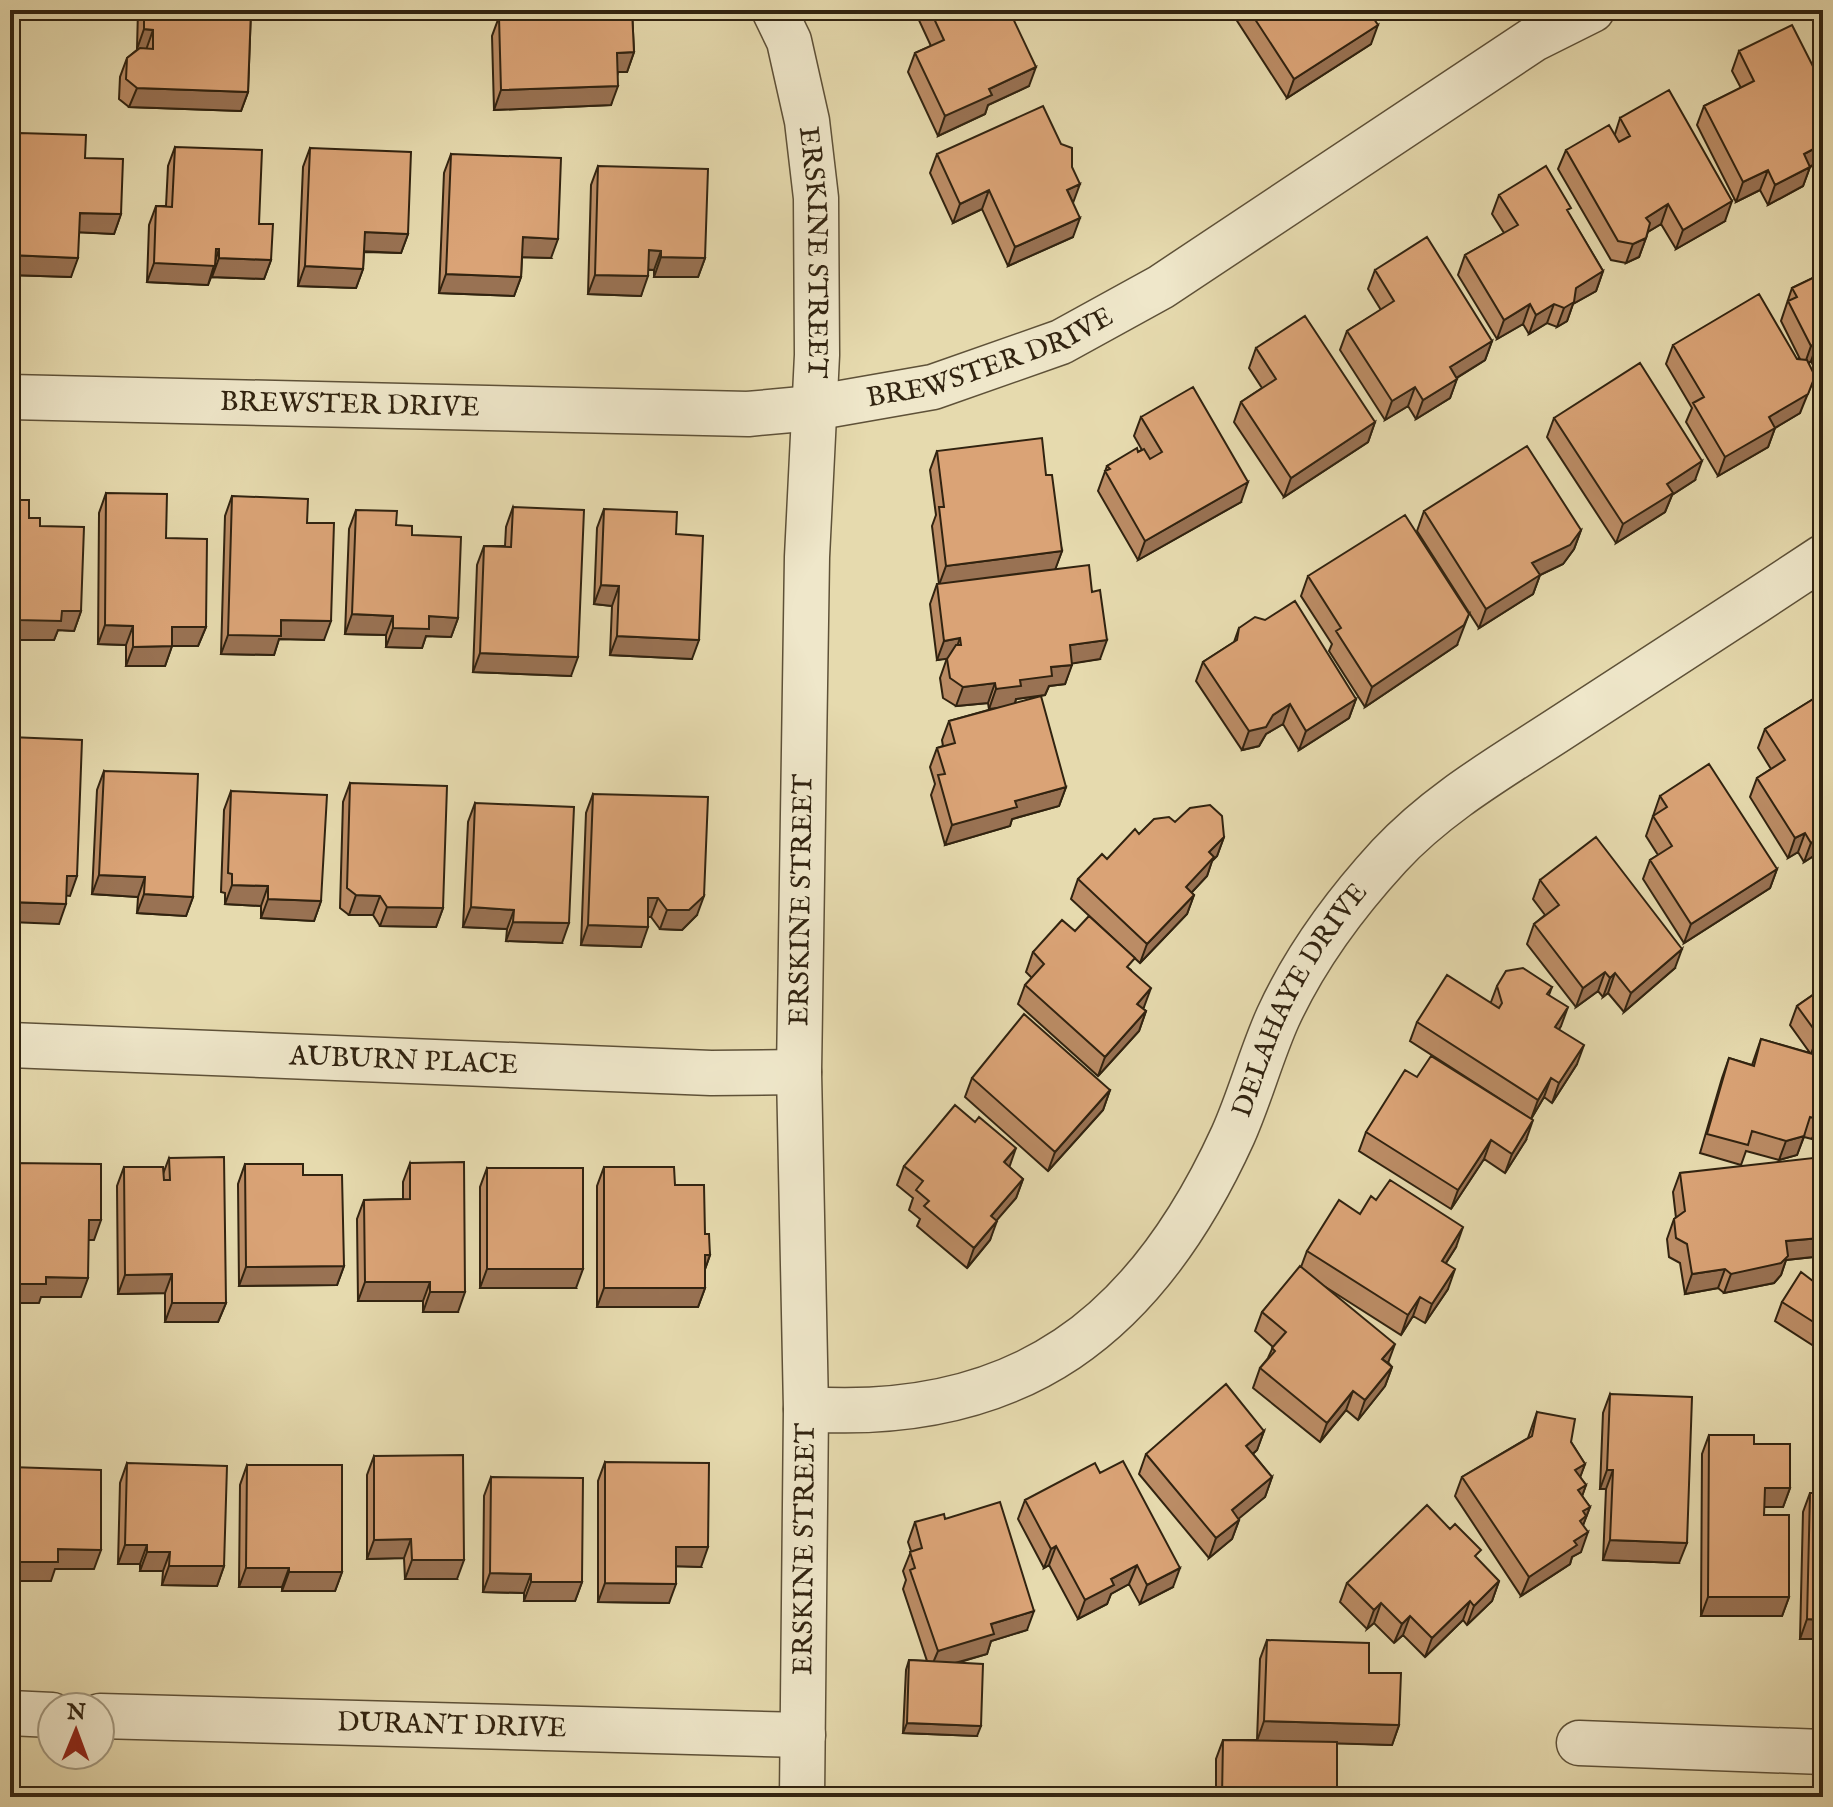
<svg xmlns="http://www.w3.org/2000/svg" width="1833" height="1807" font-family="'IM FELL English',serif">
	<rect width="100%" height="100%" fill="#e6daae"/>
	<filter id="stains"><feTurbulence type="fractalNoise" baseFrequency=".0025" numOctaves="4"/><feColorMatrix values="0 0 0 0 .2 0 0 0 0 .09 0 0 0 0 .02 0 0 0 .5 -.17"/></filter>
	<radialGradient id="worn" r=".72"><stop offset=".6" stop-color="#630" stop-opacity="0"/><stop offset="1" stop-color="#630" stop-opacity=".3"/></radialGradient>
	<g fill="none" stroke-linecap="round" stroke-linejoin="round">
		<g stroke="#5e5138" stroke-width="47">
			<g id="minor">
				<path id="s1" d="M774 10 789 41 807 121 816 198 817 355 807 557 799 1072 806 1409"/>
				<path id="s2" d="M10 397 748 414 813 408 933 387 1061 342 1161 287 1534 39 1592 10"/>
				<path id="s3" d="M10 1045 711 1073 799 1072"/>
				<path d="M10 1713 52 1715"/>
				<path id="s4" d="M100 1716 803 1735"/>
				<path d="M1579 1743 1823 1752"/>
			</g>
		</g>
		<g stroke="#5e5138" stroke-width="47">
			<g id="tertiary">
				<path id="s5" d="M802 1797 806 1409C1020 1423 1146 1326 1233 1135 1250 1097 1261 1055 1278 1017 1306 956 1344 905 1389 856 1439 802 1503 766 1564 726 1650 670 1737 614 1823 557"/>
			</g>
		</g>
		<use href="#minor" stroke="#efe7ca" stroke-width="44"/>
		<use href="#tertiary" stroke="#efe7ca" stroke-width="44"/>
	</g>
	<path fill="#bb8c65" stroke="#312310" stroke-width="2" d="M138 10H251L248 92 241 111 129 107 119 99 120 77 127 58 138 49H137Z
		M529 10H632L634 52 627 72H618L611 105 494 110 492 36 499 17 529 16Z
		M919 10H1009L1029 86 988 105 985 114 938 136 908 72 915 53 931 46 917 16Z
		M1230 10H1368L1371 44 1287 98Z
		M1739 51 1823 160 1810 167 1803 186 1768 205 1760 190 1736 202 1697 125 1704 106 1741 88 1732 71Z
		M1620 118 1725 221 1676 249 1661 224 1648 232 1639 257 1626 263 1611 260 1558 169 1566 150 1615 134Z
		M19 133 85 158 121 214 114 234 79 232 71 277 10 275V186H11L12 152Z
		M175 147 259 224 271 260 264 279 212 277V275L208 285 147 282 149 225 156 206H166L168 166Z
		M310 148 408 234 401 253 364 252 363 269 356 288 298 286 303 167Z
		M451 154 551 258 522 257 521 277 514 296 439 293 444 173Z
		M937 154 1073 203V237L1008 266 982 209 953 223 930 173Z
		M598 166 705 258 698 277H654V270H648L641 296 588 294 591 185Z
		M1499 195 1569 214 1603 271 1596 291 1573 304 1567 321 1557 327 1547 323 1529 334 1523 324 1497 339 1458 275 1465 255 1504 233 1492 214Z
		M1375 270 1492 341 1485 360 1457 378 1450 398 1416 419 1408 406 1385 420 1340 350 1347 331 1381 310 1368 289Z
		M1823 273V386L1811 361 1809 363 1800 413 1775 428 1768 447 1718 476 1686 422 1692 408 1666 364 1673 345 1800 359 1781 321 1792 288Z
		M1256 348 1375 422 1368 442 1284 497 1234 422 1241 402 1262 388 1249 368Z
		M1141 417 1241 502 1138 560 1098 491 1107 466 1142 450 1134 436Z
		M1554 418 1695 480 1672 495 1665 512 1616 543 1547 437Z
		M937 451 1046 475 1062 551 1055 569 1100 659 1072 663 1065 684 1049 686 1045 695 1016 699 1015 703 1066 787 1059 806 1012 819 1010 826 945 845 931 795 935 784 930 767 937 748 943 746 942 740 949 721 999 707 989 709 988 703 956 706 943 698 940 678 947 658 937 660 930 604 937 584H939L932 526 936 515 930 470Z
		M106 493 166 538 206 627 198 646H172L165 666H126V645L98 644 99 513Z
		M232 496 307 523 324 640 279 639 274 655 221 654 225 516Z
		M10 500 29 518 40 526 81 611 74 631 58 630 54 640H10Z
		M513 507 571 676 473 672 477 565 484 546H505L506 527Z
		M604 509 676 534 692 659 610 655 612 606 594 604 597 528Z
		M356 510 396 525 412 535 458 618 451 637 426 636 422 648 386 647V635L345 634 349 529Z
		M1424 511 1581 530 1574 549 1563 564 1540 575 1533 594 1479 628 1417 531Z
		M1308 576 1457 645 1365 707 1329 651 1332 644 1301 596Z
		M1239 628 1356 699 1349 718 1299 750 1283 724 1266 734 1259 746 1242 750 1196 681 1203 662 1234 642Z
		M1823 693V850L1804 862 1798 852 1788 858 1750 797 1757 778 1771 769 1758 748 1765 729Z
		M104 771 193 897 186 916 137 913 138 897 92 894 97 790Z
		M350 783 443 908 436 927 380 926 373 915H349L340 908 343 802Z
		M231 791 321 901 314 921 261 918V906L225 904V893L221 892 224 810Z
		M593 794 697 915 682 930 660 929 651 917H648L641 947 581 945 586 813Z
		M1660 796 1777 869 1770 888 1684 943 1643 879 1650 860 1658 855 1646 836Z
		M475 803 562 943 506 941 507 929 463 927 468 822Z
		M1175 822 1224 837 1217 856 1212 861 1207 876 1191 893 1194 895 1187 914 1140 963 1071 899 1078 879 1107 859Z
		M1540 880 1675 968 1624 1012 1608 993 1603 997 1598 991 1576 1007 1527 944 1534 924 1545 915 1533 899Z
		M1075 931 1131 970 1144 1007 1143 1009 1146 1011 1139 1031 1098 1076 1018 1004 1025 985 1032 978 1026 972 1033 952Z
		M1497 986 1552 987 1549 995 1561 1026 1559 1029 1577 1064 1552 1103 1544 1097 1531 1119 1410 1041 1417 1022 1491 1002Z
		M1823 988V1053L1820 1048 1812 1054 1820 1120 1812 1139 1804 1137 1797 1155 1779 1160 1746 1151 1741 1165 1700 1153 1722 1078 1729 1058 1752 1065 1761 1039 1810 1053 1790 1025 1797 1006Z
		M972 1078 1110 1090 1103 1110 1048 1171 965 1097Z
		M1366 1132 1526 1140 1505 1173 1484 1159 1451 1209 1359 1151Z
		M169 1158 226 1303 218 1322H165V1293L118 1294 117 1186 124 1167 163 1174Z
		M410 1163 458 1312H423V1301H358L357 1219 364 1200 403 1199V1182Z
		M245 1164 303 1175 344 1266 337 1285 239 1286 238 1184Z
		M1823 1164V1221L1821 1227H1818L1813 1257 1786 1260 1781 1275 1774 1283 1724 1293 1718 1288 1685 1294 1680 1263 1669 1257 1667 1239 1674 1219 1676 1218 1673 1192 1680 1173Z
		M904 1166 1009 1167 1023 1179 1016 1198 996 1220 990 1240 967 1268 917 1226 920 1219 909 1210 913 1198 897 1185Z
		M604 1167 675 1185 705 1234 710 1255 705 1269V1288L698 1307H597V1186Z
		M487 1168 576 1288H480V1187Z
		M1360 1214 1456 1247 1446 1263 1448 1289 1425 1323 1413 1316 1401 1335 1324 1286 1392 1367 1385 1386 1358 1420 1346 1410 1320 1442 1253 1388 1260 1368 1268 1358 1273 1347 1255 1331 1262 1312 1301 1267 1307 1251Z
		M1823 1271V1352L1775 1321 1782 1302 1813 1281Z
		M1610 1394 1679 1563 1603 1560 1606 1489H1600L1603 1413Z
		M1537 1412 1571 1442 1585 1464 1580 1477 1586 1485 1582 1496 1590 1507 1583 1525 1581 1552 1572 1557 1570 1564 1521 1596 1455 1496 1462 1477 1528 1438Z
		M1264 1431 1257 1450 1253 1454 1272 1477 1265 1497 1238 1518 1239 1520 1232 1539 1209 1558 1139 1474 1146 1454Z
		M1709 1435 1754 1444 1790 1488 1783 1507H1764V1515L1789 1597 1782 1616H1701L1702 1454Z
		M374 1456 457 1579H405L404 1558 367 1559V1475Z
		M605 1462 701 1567 676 1566 669 1603 598 1602V1481Z
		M127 1463 224 1566 217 1586 162 1585 163 1571H140V1564H118L120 1483Z
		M247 1465 342 1572 335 1591H282V1587H239L240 1485Z
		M1100 1473 1173 1587 1140 1604 1129 1584 1111 1594 1107 1604 1078 1619 1049 1565 1044 1568 1018 1519 1025 1500Z
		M491 1477 582 1582 575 1601H524V1593L483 1592 484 1496Z
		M1810 1493H1823V1639H1800L1803 1512Z
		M945 1519 1027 1630 991 1641 987 1654 957 1663 977 1736 903 1733 906 1670 909 1660 927 1661 903 1589 906 1580 903 1571 911 1551 908 1542 915 1522Z
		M1477 1559 1499 1581 1492 1601 1467 1625 1463 1620 1425 1657 1403 1635 1394 1643 1374 1623 1367 1629 1340 1602 1347 1583Z
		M1267 1640 1369 1673 1399 1725 1392 1745 1337 1743V1797H1216V1759L1223 1740H1257L1260 1659Z"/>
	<path fill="#997253" stroke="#312310" stroke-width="2" d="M1378 25 1371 44 1287 98 1294 79Z
		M144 29 153 30 146 50 137 49Z
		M634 52 627 72H610L617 53Z
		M1036 67 1029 86 988 105 985 114 938 136 945 116 989 89Z
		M618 86 611 105 494 110 501 90Z
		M137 88 248 92 241 111 129 107Z
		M1823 144V160L1797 173 1804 154Z
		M1810 167 1803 186 1768 205 1775 185Z
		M1768 170 1760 190 1736 202 1743 182Z
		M1080 184 1073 203 1067 190Z
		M989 190 982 209 953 223 960 204Z
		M1732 201 1725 221 1676 249 1683 230Z
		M1668 204 1661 224 1639 237 1646 218Z
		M80 213 121 214 114 234 73 232Z
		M1080 218 1073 237 1008 266 1015 247Z
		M365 232 408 234 401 253 358 251Z
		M523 237 558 239 551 258 516 257Z
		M1646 238 1639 257 1626 263 1633 244Z
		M216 249H219L208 285 147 282 154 263Z
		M649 250 661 251 654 270 642 269Z
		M10 255 78 258 71 277 10 275Z
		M661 257 705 258 698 277H654Z
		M219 258 271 260 264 279 212 277Z
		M305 266 363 269 356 288 298 286Z
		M1603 271 1596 291 1573 304 1567 321 1557 327 1564 308 1576 288Z
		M446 274 521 277 514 296 439 293Z
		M595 275 648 276 641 296 588 294Z
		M1530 304 1523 324 1497 339 1504 320Z
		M1554 304 1547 323 1529 334 1536 315Z
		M1492 341 1485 360 1443 386 1450 367Z
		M1818 342 1811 361 1804 366 1811 346Z
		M1815 376 1800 413 1775 428 1768 447 1718 476 1725 457Z
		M1457 379 1450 398 1416 419 1423 400Z
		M1415 387 1408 406 1385 420 1392 401Z
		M1375 422 1368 442 1284 497 1291 478Z
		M1702 461 1695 480 1672 495 1665 512 1616 543 1623 524 1667 484Z
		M1248 482 1241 502 1138 560 1145 541Z
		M1581 530 1574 549 1563 564 1540 575 1533 594 1479 628 1486 609 1532 563Z
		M1062 551 1055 570 939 585 946 566Z
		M601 585 619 586 612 606 594 604Z
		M10 611H18L11 630H10Z
		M62 611H81L74 631 58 630 54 640H10L17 620Z
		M352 614 393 616 386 635 345 634Z
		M1469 614 1457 645 1365 707 1372 687Z
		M429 616 458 618 451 637 426 636 422 648 386 647 393 628Z
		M281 620 331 621 324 640 279 639 274 655 221 654 228 635Z
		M105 625 133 626 126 645 98 644Z
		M172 627H206L198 646H165Z
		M617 636 699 640 692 659 610 655Z
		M960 638 953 658 937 660 944 641Z
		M1107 640 1100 659 1063 665 1070 645Z
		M172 646 165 666H126L133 647Z
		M480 653 578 657 571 676 473 672Z
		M1072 665 1065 684 1049 686 1045 695 1016 699 1014 706 989 709 996 689 1051 667Z
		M995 683 988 703 956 706 963 687Z
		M1356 699 1349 718 1299 750 1306 731Z
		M1290 704 1283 724 1266 734 1259 746 1242 750 1249 731Z
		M1066 787 1059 806 1012 819 1010 826 945 845 952 825 1015 801Z
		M1805 833 1798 852 1788 858 1795 838Z
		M1823 835V850L1804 862 1811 843Z
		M1224 837 1217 856 1212 861 1207 876 1179 906 1186 887 1209 852Z
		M1777 869 1770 888 1684 943 1691 924Z
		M99 875 145 877 138 897 92 894Z
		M67 876H77L70 896 60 895Z
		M232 885 268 886 261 906 225 904Z
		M144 894 193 897 186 916 137 913Z
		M356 895 380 896 373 915H349Z
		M1194 895 1187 914 1140 963 1147 944Z
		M704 896 697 915 682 930 660 929 667 910Z
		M648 898H658L651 917H641Z
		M268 899 321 901 314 921 261 918Z
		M10 902 66 904 59 924 10 922Z
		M387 907 443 908 436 927 380 926Z
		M471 907 514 910 507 929 463 927Z
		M513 922 569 923 562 943 506 941Z
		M588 925 648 927 641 947 581 945Z
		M1682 949 1675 968 1624 1012 1631 993Z
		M1605 972 1598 991 1576 1007 1583 988Z
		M1615 973 1608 993 1603 997 1610 978Z
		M1151 988 1144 1007 1130 1023 1137 1004Z
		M1568 1007 1561 1026 1548 1046 1555 1027Z
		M1146 1011 1139 1031 1098 1076 1105 1057Z
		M1823 1032V1041L1820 1048 1811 1054 1818 1035Z
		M1584 1045 1577 1064 1552 1103 1559 1083Z
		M1551 1078 1544 1097 1531 1119 1538 1100Z
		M1110 1090 1103 1110 1048 1171 1055 1152Z
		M1533 1120 1526 1140 1505 1173 1512 1154Z
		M1804 1136 1797 1155 1779 1160 1786 1141Z
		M1491 1140 1484 1159 1451 1209 1458 1190Z
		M1016 1148 1009 1168 1004 1162Z
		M1023 1179 1016 1198 984 1235 991 1216Z
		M1823 1208V1221L1821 1227 1809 1229 1816 1209Z
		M89 1220H101L94 1240H82Z
		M997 1221 990 1240 967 1268 974 1248Z
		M1463 1227 1456 1247 1435 1280 1442 1261Z
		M1820 1238 1813 1257 1786 1260 1781 1275 1774 1283 1724 1293 1731 1274 1786 1241Z
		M705 1255H710L703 1275Z
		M344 1266 337 1285 239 1286 246 1267Z
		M487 1269H583L576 1288H480Z
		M1455 1269 1448 1289 1425 1323 1432 1304Z
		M1725 1269 1718 1288 1685 1294 1692 1274Z
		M172 1274 165 1293 118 1294 125 1275Z
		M46 1277 88 1278 81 1297H41L39 1303H10V1284Z
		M365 1282H430L423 1301H358Z
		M604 1288H705L698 1307H597Z
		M430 1292H465L458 1312H423Z
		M1420 1297 1413 1316 1401 1335 1408 1315Z
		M172 1303H226L218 1322H165Z
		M1395 1344 1388 1363 1382 1359Z
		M1392 1367 1385 1386 1358 1420 1365 1400Z
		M1353 1391 1346 1410 1320 1442 1327 1423Z
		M1264 1431 1257 1450 1239 1465 1246 1446Z
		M1585 1464 1578 1483 1575 1470Z
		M1607 1470H1613L1606 1489H1600Z
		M1272 1477 1265 1497 1225 1530 1232 1510Z
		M1586 1485 1579 1505 1578 1490Z
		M1765 1488H1790L1783 1507H1758Z
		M1590 1507 1579 1536 1573 1540 1583 1511Z
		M1239 1520 1232 1539 1209 1558 1216 1538Z
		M1588 1532 1581 1552 1572 1557 1570 1564 1521 1596 1529 1577 1574 1541Z
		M411 1539 404 1558 367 1559 374 1540Z
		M1610 1540 1687 1543 1679 1563 1603 1560Z
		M125 1545H147L140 1564H118Z
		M1056 1546 1049 1565 1044 1568 1051 1549Z
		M676 1547H708L701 1567 669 1566Z
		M58 1549 101 1550 94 1569H55L51 1581H10V1562Z
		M147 1552H170L163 1571H140Z
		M412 1560H464L457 1579H405Z
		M1137 1565 1129 1584 1111 1594 1107 1604 1078 1619 1085 1600 1111 1579Z
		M169 1566H224L217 1586 162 1585Z
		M246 1568H289L282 1587H239Z
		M1180 1568 1173 1587 1140 1604 1147 1585Z
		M289 1572H342L335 1591H282Z
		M490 1573 531 1574 524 1593 483 1592Z
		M1499 1581 1492 1601 1467 1625 1474 1606Z
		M531 1582H582L575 1601H524Z
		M605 1583 676 1584 669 1603 598 1602Z
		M1708 1597H1789L1782 1616H1701Z
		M1470 1601 1463 1620 1425 1657 1432 1638Z
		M1381 1603 1374 1623 1367 1629 1374 1610Z
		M1034 1611 1027 1630 991 1641 987 1654 930 1670 938 1651 991 1624Z
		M1410 1616 1403 1635 1394 1643 1402 1624Z
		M1807 1619 1823 1620V1639H1800Z
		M1264 1721 1399 1725 1392 1745 1257 1741Z
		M907 1723 981 1726 977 1736 903 1733Z"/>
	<path fill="#daa376" stroke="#312310" stroke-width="2" d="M144 10H251L248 92 137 88 126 79 127 58 140 48 153 49V30L144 29Z
		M536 10H632L634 52 617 53 618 86 501 90 499 17 537 15Z
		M930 10H1009L1036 67 989 89 992 95 945 116 915 53 944 40Z
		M1249 10H1368L1378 25 1294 79Z
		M1792 25 1823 86V144L1804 154 1810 167 1775 185 1768 170 1743 182 1704 106 1754 81 1739 51Z
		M1669 90 1732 201 1683 230 1668 204 1646 218 1650 223 1646 238 1633 244 1618 241 1566 150 1609 125 1619 142 1630 136 1620 118Z
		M1043 106 1061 144 1072 148V167L1080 184 1067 190 1080 218 1015 247 989 190 960 204 937 154Z
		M19 133 86 135 85 158 123 159 121 214 80 213 78 258 10 255V186L17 187Z
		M175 147 262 150 259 224H273L271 260 219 258V249H216L215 266 154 263 156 206 172 207Z
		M310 148 411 152 408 234 365 232 363 269 305 266Z
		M451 154 561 158 558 239 523 237 521 277 446 274Z
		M598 166 708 169 705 258 661 257V251L649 250 648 276 595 275Z
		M1546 166 1571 208 1567 210 1603 271 1576 288 1574 302 1564 308 1554 304 1536 315 1530 304 1504 320 1465 255 1518 225 1499 195Z
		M1427 237 1492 341 1450 367 1457 379 1423 400 1415 387 1392 401 1347 331 1394 301 1375 270Z
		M1823 273V353L1818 342 1811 346 1788 301 1797 297 1792 288Z
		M1759 294 1797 359 1807 360 1815 376 1808 394 1769 417 1775 428 1725 457 1693 403 1704 397 1673 345Z
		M1305 316 1375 422 1291 478 1241 402 1276 379 1256 348Z
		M1640 363 1702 461 1667 484 1673 493 1623 524 1554 418Z
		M1193 387 1248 482 1145 541 1105 471 1110 469 1107 466 1137 448 1138 452 1144 449 1150 459 1162 452 1141 417Z
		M1042 438 1046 475H1052L1062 551 946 566 939 507H944L937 451Z
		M1527 446 1581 530 1570 545 1532 563 1540 575 1486 609 1424 511Z
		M106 493 167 494 166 538 207 539 206 627H172V646L133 647V626L105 625Z
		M232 496 308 499 307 523H334L331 621 281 620V636L228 635Z
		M10 500H29V518H40V526L84 527 81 611H62L61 621 17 620 18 611H10Z
		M513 507 584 510 578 657 480 653 484 546 511 547Z
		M604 509 677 512 676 534 703 536 699 640 617 636 619 586 601 585Z
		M356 510 397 511 396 525 412 526V535L461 537 458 618 429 616V629L393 628V616L352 614Z
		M1405 515 1469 614 1464 625 1372 687 1336 631 1341 628 1308 576Z
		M1089 565 1092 592 1100 590 1107 640 1070 645 1072 665 1051 667 1052 676 1020 680 1021 686 996 689 995 683 963 687 950 678 947 659 956 645H961L960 638 944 641 937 584Z
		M1295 601 1356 699 1306 731 1290 704 1273 715 1266 727 1249 731 1203 662 1237 640 1239 628 1255 617 1265 620Z
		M1823 693V835L1811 843 1805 833 1795 838 1757 778 1785 760 1765 729Z
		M1041 696 1066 787 1015 801 1017 807 952 825 938 775 945 774 937 748 955 743 949 721Z
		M10 737 82 740 77 876H67L66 904 10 902Z
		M1709 764 1777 869 1691 924 1650 860 1672 846 1653 816 1667 807 1660 796Z
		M104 771 198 774 193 897 144 894 145 877 99 875Z
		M350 783 447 786 443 908 387 907 380 896 356 895 347 888Z
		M231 791 327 795 321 901 268 899V886L232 885V874L228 873Z
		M593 794 708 797 704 896 689 910H667L658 898H648V927L588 925Z
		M475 803 574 807 569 923 513 922 514 910 471 907Z
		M1210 805 1222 816 1224 837 1209 852 1214 857 1186 887 1194 895 1147 944 1078 879 1102 854 1107 859 1135 829 1139 834 1154 819 1169 817 1175 822 1190 808Z
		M1596 837 1682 949 1631 993 1615 973 1610 978 1605 972 1583 988 1534 924 1559 905 1540 880Z
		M1089 916 1135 958 1127 967 1151 988 1137 1004 1146 1011 1105 1057 1025 985 1044 964 1033 952 1062 920 1075 931Z
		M1523 968 1552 987 1547 994 1568 1007 1555 1027 1584 1045 1559 1083 1551 1078 1538 1100 1417 1022 1447 975 1499 1008 1502 1003 1497 986 1506 971Z
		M1823 988V1032L1818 1035 1797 1006Z
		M1024 1014 1110 1090 1055 1152 972 1078Z
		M1761 1039 1823 1057V1108L1820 1120 1810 1117 1804 1136 1786 1141 1752 1131 1748 1145 1707 1134 1729 1058 1754 1066Z
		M1431 1056 1533 1120 1512 1154 1491 1140 1458 1190 1366 1132 1405 1070 1417 1077Z
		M955 1105 975 1122 979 1117 1016 1148 1004 1162 1023 1179 991 1216 997 1221 974 1248 924 1206 929 1201 916 1190 923 1181 904 1166Z
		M224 1157 226 1303H172V1274L125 1275 124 1167H163L164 1180H170L169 1158Z
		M1822 1157 1823 1208 1816 1209 1820 1238 1786 1241 1788 1256 1781 1263 1731 1274 1725 1269 1692 1274 1687 1244 1676 1238 1674 1219 1685 1211 1680 1173Z
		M464 1162 465 1292H430V1282H365L364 1200 410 1199V1163Z
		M10 1163 101 1164V1220H89L88 1278 46 1277V1284H10Z
		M245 1164H303V1175H342L344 1266 246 1267Z
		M604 1167H674L675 1185H704L705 1234H709L710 1255H705V1288H604Z
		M487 1168H583V1269H487Z
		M1390 1180 1463 1227 1442 1261 1455 1269 1432 1304 1420 1297 1408 1315 1307 1251 1339 1200 1360 1214 1371 1196 1376 1200Z
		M1300 1266 1395 1344 1382 1359 1392 1367 1365 1400 1353 1391 1327 1423 1260 1368 1275 1351 1272 1348 1286 1332 1262 1312Z
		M1820 1269 1823 1271V1328L1782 1302 1801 1272 1813 1281Z
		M1226 1384 1264 1431 1246 1446 1272 1477 1232 1510 1239 1520 1216 1538 1146 1454Z
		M1610 1394 1692 1397 1687 1543 1610 1540 1613 1470H1607Z
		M1537 1412 1575 1419 1571 1442 1585 1464 1575 1470 1586 1485 1578 1490 1590 1507 1583 1511 1586 1516 1580 1521 1588 1532 1574 1541 1577 1545 1529 1577 1462 1477 1532 1436Z
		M1709 1435H1754V1444H1790V1488H1765L1764 1515H1789V1597H1708Z
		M463 1455 464 1560H412L411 1539 374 1540V1456Z
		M1123 1461 1180 1568 1147 1585 1137 1565 1111 1579 1114 1585 1085 1600 1056 1546 1051 1549 1025 1500 1095 1463 1100 1473Z
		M605 1462 709 1463 708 1547H676V1584L605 1583Z
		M127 1463 227 1466 224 1566H169L170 1552H147V1545H125Z
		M247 1465H342V1572H289V1568H246Z
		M10 1467 101 1470V1550L58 1549V1562H10Z
		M491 1477 583 1478 582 1582H531V1574L490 1573Z
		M1810 1493H1823V1620L1807 1619Z
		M1000 1502 1034 1611 991 1624 994 1634 938 1651 910 1570 915 1568 910 1552 922 1548 915 1522 944 1514 945 1519Z
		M1427 1505 1450 1529 1455 1524 1481 1550 1475 1556 1499 1581 1474 1606 1470 1601 1432 1638 1410 1616 1402 1624 1381 1603 1374 1610 1347 1583Z
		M1267 1640 1369 1643V1673H1401L1399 1725 1264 1721Z
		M909 1660 983 1664 981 1726 907 1723Z
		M1223 1740 1337 1742V1797H1222Z"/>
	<g text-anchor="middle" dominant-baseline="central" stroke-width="7" stroke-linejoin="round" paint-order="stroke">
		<g font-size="28" fill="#312310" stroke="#efe7ca">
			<text stroke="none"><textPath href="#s1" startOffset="248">ERSKINE STREET</textPath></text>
			<text stroke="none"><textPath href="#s2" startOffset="988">BREWSTER DRIVE</textPath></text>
			<text stroke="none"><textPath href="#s2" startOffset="340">BREWSTER DRIVE</textPath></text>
			<text transform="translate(802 900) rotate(-89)">ERSKINE STREET</text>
			<text stroke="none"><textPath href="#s5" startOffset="1086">DELAHAYE DRIVE</textPath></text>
			<text stroke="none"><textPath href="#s3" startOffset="394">AUBURN PLACE</textPath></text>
			<text stroke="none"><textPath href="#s5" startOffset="248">ERSKINE STREET</textPath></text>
			<text stroke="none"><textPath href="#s4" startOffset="352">DURANT DRIVE</textPath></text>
		</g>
	</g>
	<rect width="1833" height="1807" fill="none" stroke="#e6daae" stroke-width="40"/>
	<rect x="12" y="12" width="1809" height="1783" fill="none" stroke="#312310" stroke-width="4"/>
	<rect x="20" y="20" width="1793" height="1767" fill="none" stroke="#312310" stroke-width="2"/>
	<g transform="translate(76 1731) rotate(1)"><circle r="38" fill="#efe7ca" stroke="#a39980" stroke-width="2"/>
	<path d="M0-6L14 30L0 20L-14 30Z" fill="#8f2418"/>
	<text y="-12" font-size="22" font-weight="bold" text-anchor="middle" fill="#312310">N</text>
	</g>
	<rect width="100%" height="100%" filter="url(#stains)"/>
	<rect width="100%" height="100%" fill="url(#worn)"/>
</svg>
